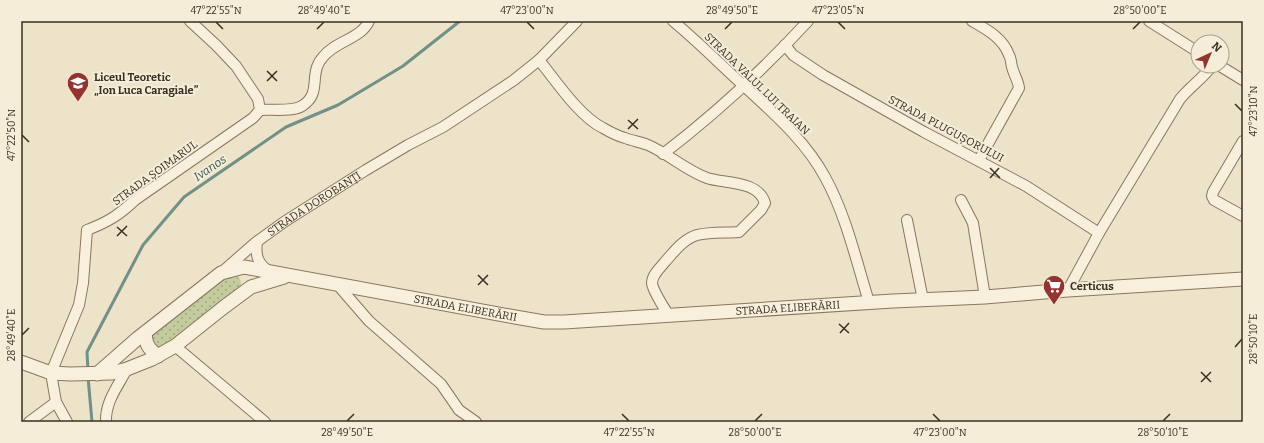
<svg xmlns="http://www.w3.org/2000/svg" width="1264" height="443" font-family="Bitter,serif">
	<defs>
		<pattern id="green-dots" width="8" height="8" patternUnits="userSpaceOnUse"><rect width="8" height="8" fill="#c4cb9d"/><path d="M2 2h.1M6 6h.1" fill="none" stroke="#a0a580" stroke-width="1.8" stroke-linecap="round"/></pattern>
	</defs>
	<rect width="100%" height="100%" fill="#ede3c9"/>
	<path fill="url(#green-dots)" d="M228 274C239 275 243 279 240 290L164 348 157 349 153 347 150 334Z"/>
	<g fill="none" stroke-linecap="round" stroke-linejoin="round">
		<path stroke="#709089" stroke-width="3" d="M88 371 87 352 143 245 184 197 286 127 338 105 403 66 460 21
			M88 377 92 422"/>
		<g stroke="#89765e" stroke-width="12">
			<g id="minor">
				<path d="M673 21C697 41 719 63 742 84 773 113 805 140 825 177 846 215 856 260 869 302"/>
				<path d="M972 21C986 29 1003 38 1009 55 1011 58 1011 63 1012 67 1014 75 1018 80 1019 88L979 160"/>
				<path d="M1149 21 1198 52"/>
				<path d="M785 45 793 55 823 75 924 132 1026 186 1099 233"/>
				<path d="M539 60C556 81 579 116 603 128 610 132 618 136 625 138 633 141 641 142 648 145 669 154 685 170 707 178 725 184 758 180 765 203L761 210 739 232C725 233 710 232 697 235 683 239 673 253 664 263 660 268 652 275 652 283 653 292 664 307 669 316"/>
				<path d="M1220 66 1243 80"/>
				<path d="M260 110C271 109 293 112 302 106 319 95 312 82 317 67 318 64 321 59 323 57 335 41 361 39 369 21"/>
				<path d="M1243 141 1213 192 1212 196 1214 200 1243 216"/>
				<path d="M663 154C715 114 764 69 808 21"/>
				<path d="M961 200 973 223 985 297"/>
				<path d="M907 220 923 300"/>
				<path d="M257 242C255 256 258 264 270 272"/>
				<path id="s1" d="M222 272 255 243 284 222 366 170 408 145 443 127 514 80 539 60 577 21"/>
				<path d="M336 283 369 321 441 384 459 410 476 422"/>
				<path d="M1068 290 1099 233 1180 99C1190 87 1203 78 1212 66"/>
				<path d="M175 346 265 422"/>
				<path d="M29 422 56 402"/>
				<path d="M67 422 56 402 51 373 79 305 83 283 87 230C108 222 119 215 135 200L253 118 260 110 258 99 236 66 216 45 190 21"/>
				<path d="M106 422C105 402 118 386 127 369"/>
			</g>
		</g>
		<g stroke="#89765e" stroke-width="15">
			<g id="tertiary">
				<path d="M145 333C146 345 148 348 158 356"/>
				<path d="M21 362 51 373 70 374 112 373 127 369 152 359 175 346 224 307 251 287 284 277"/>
				<path id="s2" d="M97 374 138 338 221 273 244 267 515 317 544 322H564L893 301 985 297 1068 290 1243 279"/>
			</g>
		</g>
		<use href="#minor" stroke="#f8f0dc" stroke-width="10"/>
		<use href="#tertiary" stroke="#f8f0dc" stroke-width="13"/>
	</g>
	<path fill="none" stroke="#3a2e21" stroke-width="1.5" d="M216 22 223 29M527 22 534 29M838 22 845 29M317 29 324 22M725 29 732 22M1133 29 1140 22M267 71 277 81M267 81 277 71M1235 104 1242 111M628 120 638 129M628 129 638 119M22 135 29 142M990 168 1000 178M990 178 999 168M117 227 127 236M117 236 127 226M478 275 488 285M478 285 488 275M839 324 849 333M840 333 849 323M22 335 29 328M1235 347 1242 339M1201 372 1211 382M1201 382 1211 372M622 414 629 421M933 414 940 421M347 421 354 414M755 421 762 414M1163 421 1170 414"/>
	<defs>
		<g id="school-pin" transform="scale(1.15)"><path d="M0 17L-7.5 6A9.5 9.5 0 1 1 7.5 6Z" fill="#953331" stroke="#f5edd8"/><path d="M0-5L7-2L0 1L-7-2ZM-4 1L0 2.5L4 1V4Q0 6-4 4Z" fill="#fff"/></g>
		<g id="supermarket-pin" transform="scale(1.15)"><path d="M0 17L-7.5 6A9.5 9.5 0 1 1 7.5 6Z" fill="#953331" stroke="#f5edd8"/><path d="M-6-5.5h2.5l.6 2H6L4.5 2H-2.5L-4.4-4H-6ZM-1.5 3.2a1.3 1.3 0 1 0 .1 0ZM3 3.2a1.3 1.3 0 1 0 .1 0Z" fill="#fff"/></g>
	</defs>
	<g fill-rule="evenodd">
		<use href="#school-pin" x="78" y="83"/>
		<use href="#supermarket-pin" x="1054" y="286"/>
	</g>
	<g text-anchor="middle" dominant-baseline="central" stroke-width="4" stroke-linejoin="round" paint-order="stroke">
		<g font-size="11" font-weight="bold" fill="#3a2e21" stroke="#f5edd8" text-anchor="start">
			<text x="94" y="77">Liceul Teoretic<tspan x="94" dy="13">„Ion Luca Caragiale”</tspan></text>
			<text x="1070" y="286">Certicus</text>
		</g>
		<g font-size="11" fill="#3a2e21" stroke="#f5edd8">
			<text transform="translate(757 84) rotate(44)">STRADA VALUL LUI TRAIAN</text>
			<text transform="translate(946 129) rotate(28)">STRADA PLUGUȘORULUI</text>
			<text transform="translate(155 173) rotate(-36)">STRADA ȘOIMARUL</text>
			<text stroke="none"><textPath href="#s1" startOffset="115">STRADA DOROBANȚI</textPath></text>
			<text stroke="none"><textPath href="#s2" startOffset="409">STRADA ELIBERĂRII</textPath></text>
			<text stroke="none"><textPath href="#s2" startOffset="733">STRADA ELIBERĂRII</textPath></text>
		</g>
		<g font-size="12" font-style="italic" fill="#315958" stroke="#f5edd8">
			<text transform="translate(210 168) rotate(-34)">Ivanos</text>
		</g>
	</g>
	<rect width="1264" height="443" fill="none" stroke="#f5edd8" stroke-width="44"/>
	<g transform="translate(1210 54) rotate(44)"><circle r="19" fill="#f5edd8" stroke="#aaa18f"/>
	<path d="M0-3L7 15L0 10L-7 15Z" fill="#953331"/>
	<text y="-6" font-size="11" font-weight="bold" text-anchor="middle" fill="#3a2e21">N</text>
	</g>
	<rect x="22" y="22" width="1220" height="399" fill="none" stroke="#3a2e21" stroke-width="1.5"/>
	<g font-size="10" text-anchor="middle" fill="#3a2e21">
		<text x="216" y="14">47°22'55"N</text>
		<text x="324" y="14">28°49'40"E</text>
		<text x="527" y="14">47°23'00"N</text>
		<text x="732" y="14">28°49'50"E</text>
		<text x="838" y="14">47°23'05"N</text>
		<text x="1140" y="14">28°50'00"E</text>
		<text transform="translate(1253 111) rotate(-90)" y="4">47°23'10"N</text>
		<text transform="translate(11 135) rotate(-90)" y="4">47°22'50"N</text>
		<text transform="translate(11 335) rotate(-90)" y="4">28°49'40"E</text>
		<text transform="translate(1253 339) rotate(-90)" y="4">28°50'10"E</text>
		<text x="347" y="436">28°49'50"E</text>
		<text x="629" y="436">47°22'55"N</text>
		<text x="755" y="436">28°50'00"E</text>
		<text x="940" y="436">47°23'00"N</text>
		<text x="1163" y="436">28°50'10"E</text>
	</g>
</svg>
